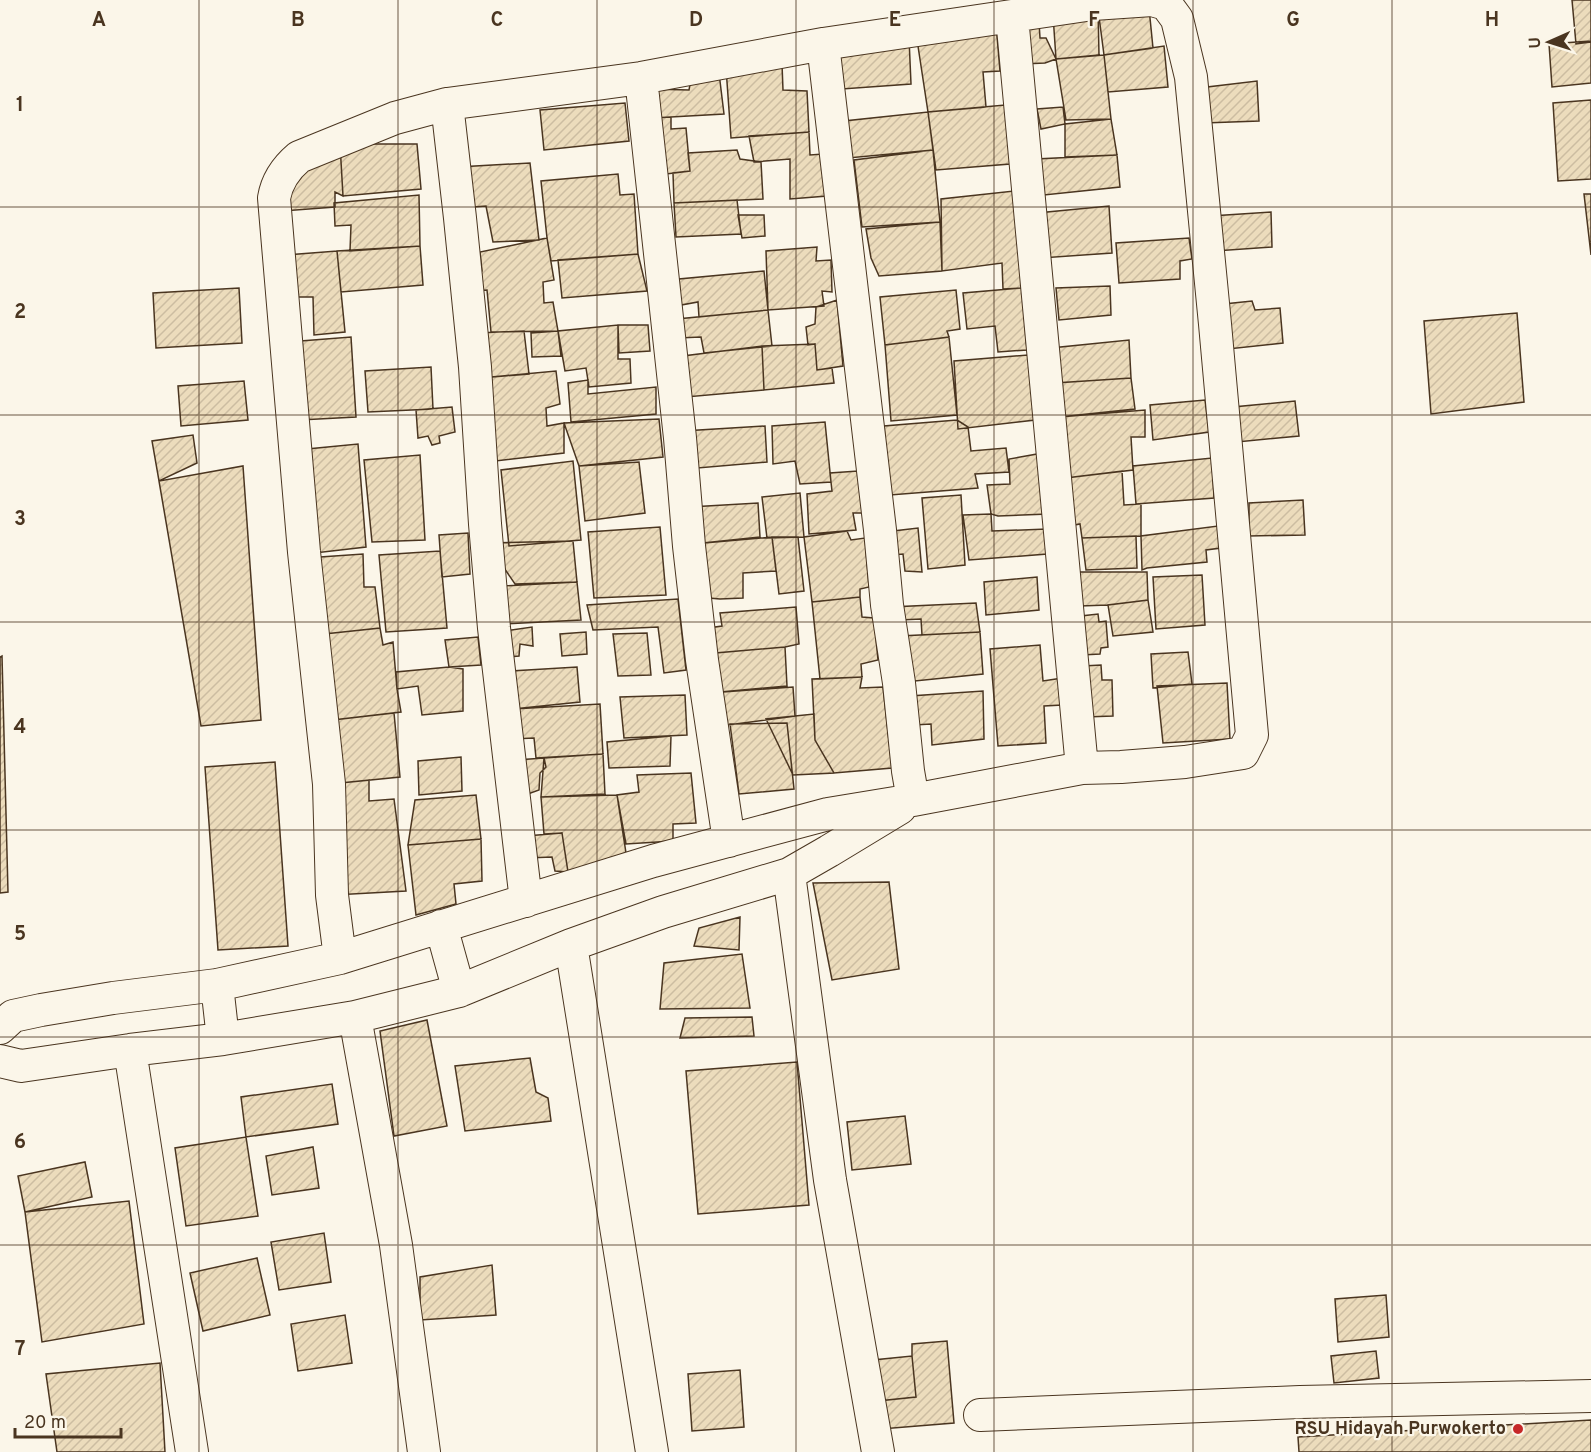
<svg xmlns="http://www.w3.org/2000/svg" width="1591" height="1452" font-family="Overpass,sans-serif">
	<defs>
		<pattern id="building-hatch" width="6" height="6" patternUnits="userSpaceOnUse" patternTransform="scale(1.5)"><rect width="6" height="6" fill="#ecdcbc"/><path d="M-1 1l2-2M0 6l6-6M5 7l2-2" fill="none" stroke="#ccbda1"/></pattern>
	</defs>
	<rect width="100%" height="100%" fill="#fbf6e9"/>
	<path fill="url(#building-hatch)" stroke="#4a3520" stroke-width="1.5" d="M1572 0H1591V42L1576 44Z
		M1149 8 1153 48 1104 55 1098 9Z
		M1098 9 1099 55 1056 59 1053 15Z
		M1039 22 1040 38H1046L1056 59 1045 63 1023 64 1026 23Z
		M996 24 1000 71 983 72 986 107 928 112 916 33Z
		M909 38 911 84 842 89 839 43Z
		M1591 41V83L1552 87 1549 44Z
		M1164 46 1168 87 1108 92 1104 55Z
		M1104 55 1111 119 1066 120 1056 59Z
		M782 64 783 90 807 91 809 132 731 138 726 68Z
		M719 73 724 114 653 118 650 89 689 90 692 74Z
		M1257 81 1259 121 1204 123 1199 88Z
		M1591 100V179L1558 181 1553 103Z
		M625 103 629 141 544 150 540 110Z
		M1005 105 1010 164 936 170 928 112Z
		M1063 107 1065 124 1041 129 1037 109Z
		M928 112 933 150 848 158 844 121Z
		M671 117V129L686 128 690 171 658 175 653 118Z
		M1111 119 1117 155 1065 157V124Z
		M809 132 810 155 823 154 827 196 790 199V159L754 162 749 136Z
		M340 144H417L421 189 343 196Z
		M340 144 343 196 335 192V207L283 211 301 161Z
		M737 150 740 159 761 162 763 199 674 203 673 173 690 171 688 153Z
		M933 150 940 222 862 227 854 160Z
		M1117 155 1120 187 1044 195 1036 159Z
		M530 163 539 240 493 242 486 206 460 208 458 167Z
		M618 174 620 195 634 194 638 254 551 261 547 238 541 181Z
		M1014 191 1022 288 1003 289 1002 263 942 271 941 199Z
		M1584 194H1591V255Z
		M419 195 420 246 350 251 351 225 335 226 334 203Z
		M737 200 741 234 676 237 674 203Z
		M1109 206 1112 253 1041 258 1037 213Z
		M1271 212 1272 247 1215 251 1211 216Z
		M738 215H764L765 236 742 238Z
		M940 222 942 271 879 276 871 258 866 229Z
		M547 238 554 280 543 282 544 303 553 302 558 331 491 332 487 290 474 291V273L482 271 480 252Z
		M1189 238 1192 259 1180 261V279L1119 283 1116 243Z
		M420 246 423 285 341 292 337 251Z
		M817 247 816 261 831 260 832 292 822 291 824 306 768 310 766 251Z
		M337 251 345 332 314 335 313 297H285L286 255Z
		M638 254 647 291 562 298 558 260Z
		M764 271 768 310 699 317 698 302 681 305 679 279Z
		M1110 286 1111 315 1059 320 1056 288Z
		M239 288 242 343 156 348 153 293Z
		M1022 288 1027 350 998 352 995 326 967 329 963 293Z
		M956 290 960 329 947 331 949 337 885 345 880 297Z
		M837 300 843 366 817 370 815 344 808 345 806 327 815 324 816 307Z
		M1252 301 1255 310 1280 308 1283 343 1228 349 1224 304Z
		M768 310 772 346 704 353 701 337 678 338 677 319Z
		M1517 313 1524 402 1431 414 1424 321Z
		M618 325H648L650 351 619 353Z
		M618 325V359H630L631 383 589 387 586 368 565 371 558 331Z
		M524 331 529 374 481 378 478 333Z
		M558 331 561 356 532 357 531 333Z
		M351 337 356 417 300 420 288 342Z
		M949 337 957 415 891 421 885 345Z
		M1129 340 1131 378 1055 383 1051 348Z
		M815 344 817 370 832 368 834 383 764 390 762 346Z
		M762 346 764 390 686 397 683 356Z
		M1028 355 1035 420 958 429 954 361Z
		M431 367 433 409 368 412 365 371Z
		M556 371 560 404 546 408 547 426 564 423V453L487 462 481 378Z
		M1131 378 1135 409 1059 417 1055 383Z
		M588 380V394L656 387V414L571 422 568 383Z
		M244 381 248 420 181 426 178 386Z
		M1205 400 1209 432 1153 440 1150 405Z
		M1295 401 1299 436 1237 442 1233 407Z
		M452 407 455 432 439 436 440 443 432 445 428 436 418 438 416 410Z
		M1145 410V437H1131L1133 470 1066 478 1059 417Z
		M659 419 663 457 579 466 564 423Z
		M957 420 968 427 971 451 1006 448 1009 472 975 474 978 488 890 495 884 426Z
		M825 422 831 482 800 484 795 461 773 464 772 426Z
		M765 426 767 462 686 469 683 431Z
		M193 435 197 463 159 481 152 441Z
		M358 444 366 547 306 554 297 450Z
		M1043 453 1048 514 998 516 991 514 987 485 1010 484 1009 459Z
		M420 455 425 540 372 542 364 460Z
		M1212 458 1214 498 1136 504 1133 466Z
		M573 461 581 540 509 546 501 470Z
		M639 462 645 513 585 521 579 466Z
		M243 466 261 720 201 726 159 481Z
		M858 471 863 513H853L856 530 809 534 807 494 832 491 830 473Z
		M1122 471 1124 505 1141 504V536L1082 538 1080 524 1069 526 1066 478Z
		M800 493 804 537 767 538 762 497Z
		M961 495 965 565 928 569 922 498Z
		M1303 500 1305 535 1249 536V503Z
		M758 503 760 537 693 544 690 507Z
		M991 514 992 531 1047 529V554L969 560 963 515Z
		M1218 526 1221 548 1206 550 1207 562 1147 568 1142 570 1141 536Z
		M660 527 666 595 594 598 588 532Z
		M918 528 922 572 905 571 903 554 892 555 885 532Z
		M847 531 851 540 865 538 869 587 860 589V597L812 602 804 537Z
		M468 533 470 574 442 577 439 535Z
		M1136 536 1137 568 1086 570 1082 538Z
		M772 537H798L804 591 779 594Z
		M772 537 776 571 743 573V598L720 599 709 598 704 543Z
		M573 541 577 582 515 584 487 543Z
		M440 551 447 628 386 632 379 555Z
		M363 554 364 587H375L380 628 315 635 306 558Z
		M1076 572H1147L1148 600 1108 605 1080 606Z
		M1202 575 1205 625 1156 629 1153 577Z
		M1037 577 1039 610 986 615 984 582Z
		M577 582 581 620 503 624 501 586Z
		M860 597 862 617 874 618 878 660 861 664 862 677 820 679 812 602Z
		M678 599 686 670 664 673 658 627 593 630 587 605Z
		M1148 600 1153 632 1113 636 1108 605Z
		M976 603 980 632 922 635 921 619 899 620 891 607Z
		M796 607 799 644 785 647 704 654 701 629 722 626 720 613Z
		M1098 614 1099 622 1106 621 1108 647 1101 648 1100 654 1082 655 1081 616Z
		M532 627 533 646 520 644 519 656 508 657 504 631Z
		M380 628 383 645 393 642 397 689 401 712 324 721 315 635Z
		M586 632 587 654 562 656 560 634Z
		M980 632 983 674 905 682 900 636Z
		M647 633 651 675 618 676 613 634Z
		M478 637 481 665 449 667 445 640Z
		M1040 645 1043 681 1063 678 1062 705 1044 706 1046 743 998 746 990 649Z
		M785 647 787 686 709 693 704 654Z
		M1188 652 1192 684 1153 688 1151 654Z
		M2 656 8 892 0 893V657Z
		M1101 665 1102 680H1112L1113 716 1085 717 1083 666Z
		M449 667 463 669V711L422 715 418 686 397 689 396 672Z
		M577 667 580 702 513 709 511 671Z
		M862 677 860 688 883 687 892 768 834 773 815 740 812 679Z
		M1227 683 1230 739 1163 743 1157 686Z
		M793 687 795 716 720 726 709 693Z
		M983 691 984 739 932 745 931 724 914 725 910 696Z
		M685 695 687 735 624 738 620 697Z
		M600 704 603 754 536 758 534 738 512 739 513 709Z
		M394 713 400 777 331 784 324 721Z
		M814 714 815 740 834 773 793 775 766 719Z
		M787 723 794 789 739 794 730 724Z
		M671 736 670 766 609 768 607 742Z
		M603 754 605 794 541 797 544 758Z
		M461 757 462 791 419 795 418 761Z
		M544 758 546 767 540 773 539 790 528 794V784H518L516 760Z
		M275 762 288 946 218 950 205 767Z
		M691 773 696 823 673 824V841L626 844 617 795 639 792 637 775Z
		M369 780V801L394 799 406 891 334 895 331 784Z
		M476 795 481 839 408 845 415 800Z
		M617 795 626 853 568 872 562 833 544 834 541 797Z
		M562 833 568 872 555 871 552 857 527 858 526 836Z
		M481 839 482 881 454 884 456 904 416 915 408 845Z
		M889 882 899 969 832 980 813 883Z
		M740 917 739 950 694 946 699 928Z
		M742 954 750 1008 660 1009 664 963Z
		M752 1017 754 1036 680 1038 685 1018Z
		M427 1020 447 1126 394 1136 380 1031Z
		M530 1058 536 1092 548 1098 551 1121 465 1131 455 1066Z
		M797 1062 809 1205 698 1214 686 1071Z
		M332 1084 338 1124 246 1137 241 1097Z
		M905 1116 911 1164 852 1170 847 1122Z
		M246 1137 258 1216 186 1226 175 1148Z
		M313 1147 319 1188 272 1195 266 1156Z
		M85 1162 92 1197 25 1212 18 1176Z
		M129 1201 144 1324 42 1342 25 1212Z
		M324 1233 331 1282 279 1290 271 1242Z
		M257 1258 270 1315 203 1331 190 1273Z
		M492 1265 496 1315 420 1320V1277Z
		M1386 1295 1389 1337 1338 1342 1335 1299Z
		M345 1315 352 1363 298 1371 291 1324Z
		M947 1341 954 1423 881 1429 878 1401 916 1397 912 1356V1344Z
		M1376 1351 1379 1378 1334 1383 1331 1356Z
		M912 1356 916 1397 878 1401 873 1360Z
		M160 1363 165 1452H57L46 1374Z
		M740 1370 744 1427 692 1431 688 1374Z
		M1591 1420V1452H1299L1298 1437Z"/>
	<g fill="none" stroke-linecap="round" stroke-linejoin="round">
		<g stroke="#4a3520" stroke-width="34">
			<path id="street" d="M1012 17 1082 768
				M823 44 880 530 887 605 899 683 908 771 913 800
				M641 78 680 438 689 546 702 660 729 841
				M447 104 460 218 475 367 485 524 494 628 526 901
				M789 874 830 1180 878 1452
				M441 926 459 991
				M571 945 652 1452
				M217 985 223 1039
				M355 1017 396 1245 424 1452
				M0 1028 13 1016 41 1010 113 998 217 985 340 958 653 861 828 814 913 800 1082 768 1121 767 1185 762 1243 753 1252 735 1215 324 1191 77 1177 19 1166 4 1152 0 1093 4 823 44 641 78 447 104 395 118 299 157C286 168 277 180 274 198L304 552 329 784 332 895 340 958
				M130 1050 192 1452
				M0 1061 21 1066 130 1050 223 1039 355 1017 459 991 571 945 663 912 789 874 829 851 900 808
				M980 1415 1300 1402 1591 1396"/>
		</g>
		<use href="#street" stroke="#fbf6e9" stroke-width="32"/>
	</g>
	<path fill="none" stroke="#4a3520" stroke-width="1.5" stroke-opacity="0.55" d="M199 0V1452M398 0V1452M597 0V1452M796 0V1452M994 0V1452M1193 0V1452M1392 0V1452M0 207H1591M0 415H1591M0 622H1591M0 830H1591M0 1037H1591M0 1245H1591"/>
	<circle fill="#c62828" stroke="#fbf6e9" stroke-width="2" cx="1518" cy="1429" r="6"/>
	<g text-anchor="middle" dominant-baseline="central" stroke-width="4.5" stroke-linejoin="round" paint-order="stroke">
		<g font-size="18" font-weight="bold" fill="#4a3520" stroke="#fbf6e9" text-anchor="end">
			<text x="1506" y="1429">RSU Hidayah Purwokerto</text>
		</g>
	</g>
	<g font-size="20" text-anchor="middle" font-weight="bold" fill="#4a3520" stroke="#fbf6e9" stroke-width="4.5" stroke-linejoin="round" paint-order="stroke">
		<text x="99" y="26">A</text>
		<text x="298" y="26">B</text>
		<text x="497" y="26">C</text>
		<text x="696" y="26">D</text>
		<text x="895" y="26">E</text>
		<text x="1094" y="26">F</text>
		<text x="1293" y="26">G</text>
		<text x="1492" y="26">H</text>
		<text x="20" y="111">1</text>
		<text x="20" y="318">2</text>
		<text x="20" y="525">3</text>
		<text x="20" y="733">4</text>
		<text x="20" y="940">5</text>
		<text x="20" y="1148">6</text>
		<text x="20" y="1355">7</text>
	</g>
	<g transform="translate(1549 42) rotate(267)" stroke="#fbf6e9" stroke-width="4.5" paint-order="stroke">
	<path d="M0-4.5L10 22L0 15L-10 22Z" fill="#4a3520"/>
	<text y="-9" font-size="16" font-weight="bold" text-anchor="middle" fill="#4a3520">U</text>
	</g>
	<path d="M15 1428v9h106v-9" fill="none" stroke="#4a3520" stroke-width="3"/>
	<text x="24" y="1428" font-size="18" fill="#4a3520" stroke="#fbf6e9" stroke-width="4.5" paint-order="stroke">20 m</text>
</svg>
